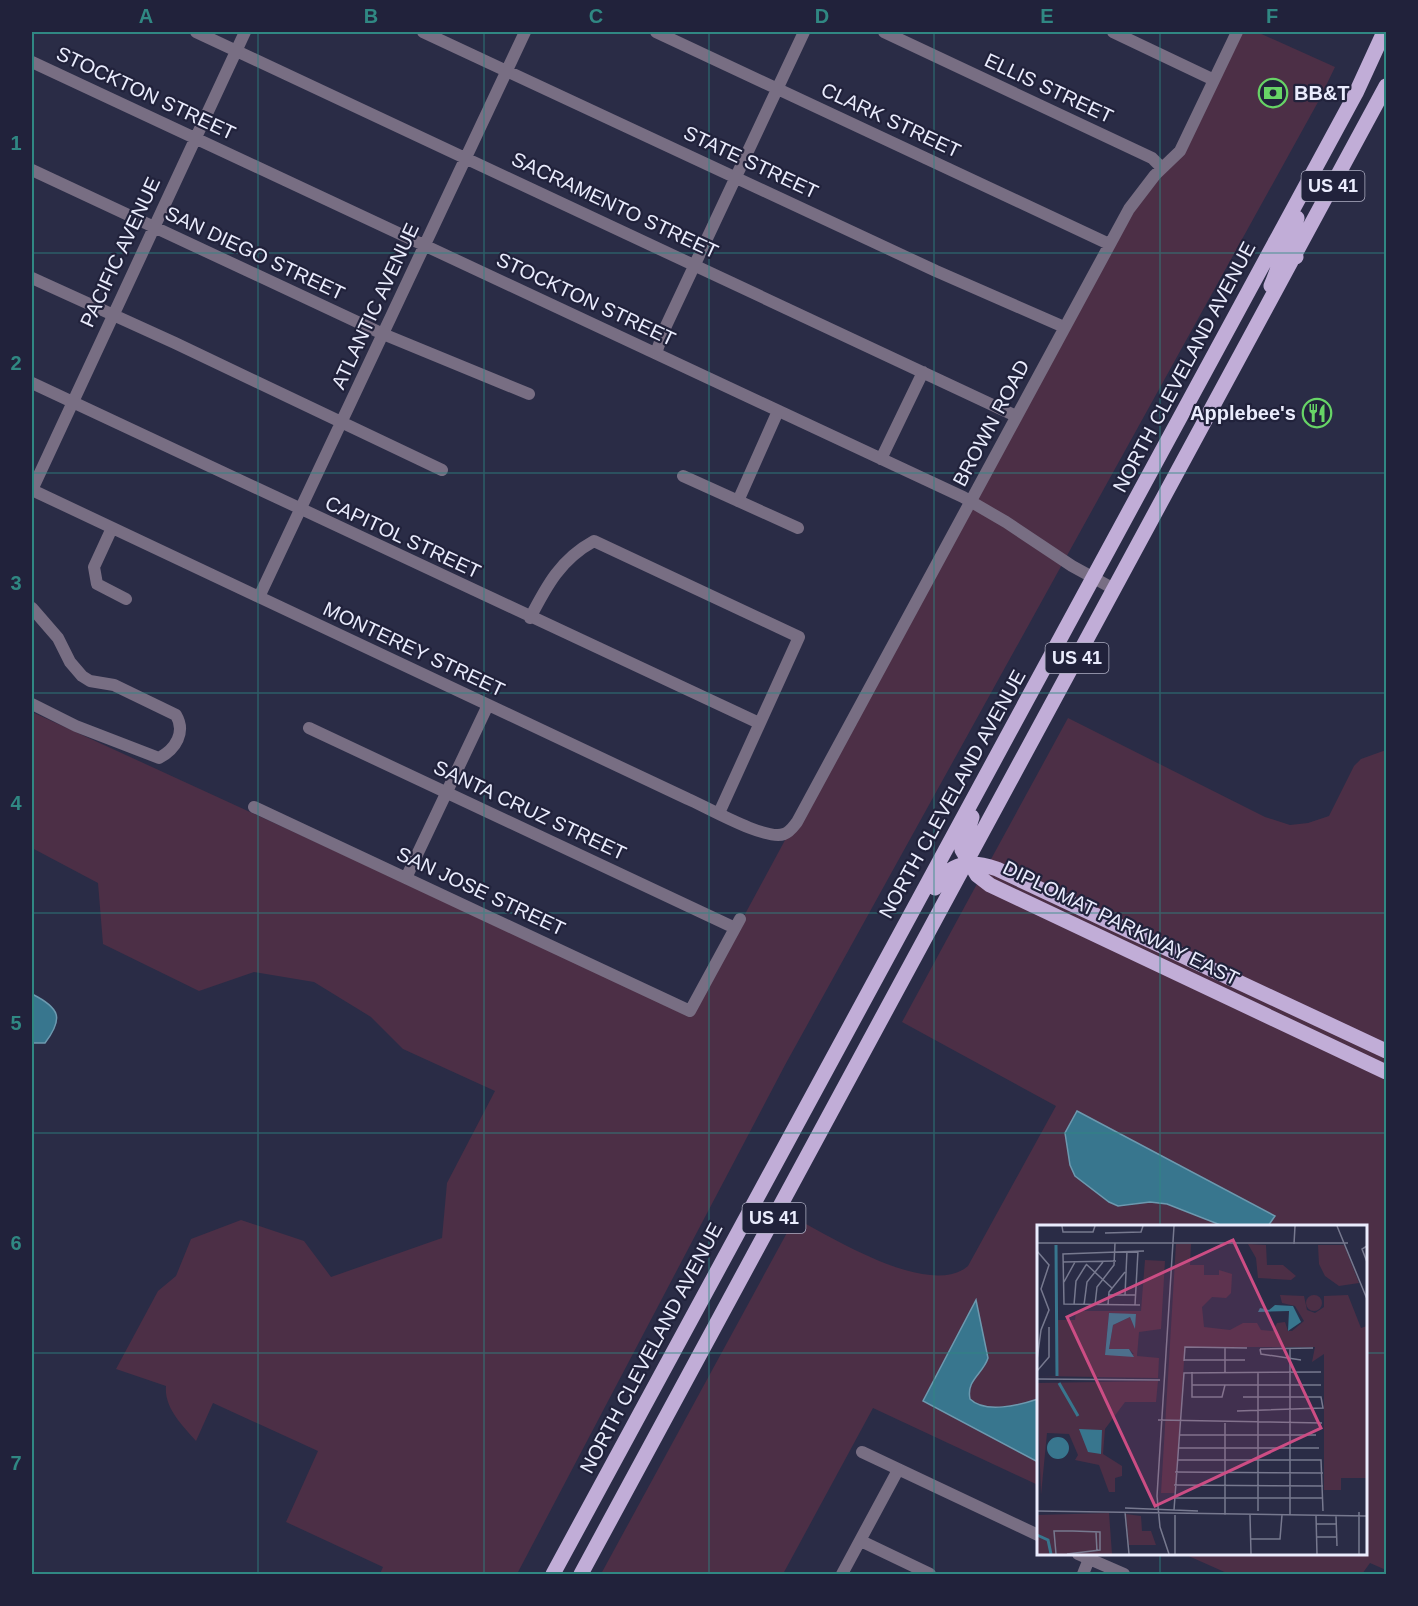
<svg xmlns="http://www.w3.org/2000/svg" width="1418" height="1606" font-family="Arial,sans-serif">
	<rect width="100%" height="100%" fill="#2a2c46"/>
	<path fill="#4c2f46" d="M1233 32H1257L1335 67 1318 102 785 1065 517 1574H380L383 1567 286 1522 318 1451 213 1403 196 1441C182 1425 164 1408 166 1386L116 1369 158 1291 176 1276 191 1239 241 1220 304 1241 331 1277 442 1238 447 1183 495 1091 403 1049 371 1017 314 982 254 972 199 991 103 944 98 883 32 848V712L691 1014 1124 213 1176 149Z
		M1068 718 1265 817 1290 825 1308 823 1329 816 1354 766 1361 759 1386 750V1046L990 861Z
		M985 870 1386 1057V1066L993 881Z
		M978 882 1386 1077V1570L1370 1563 1362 1574H1229L1184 1554H1366V1226H1268L1274 1216 1084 1184C1096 1190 1106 1204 1119 1206 1130 1207 1141 1202 1152 1202 1174 1203 1205 1215 1223 1226H1038V1399C1020 1405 986 1414 970 1400 966 1380 983 1374 988 1358L976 1301 923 1401 1038 1462V1485L873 1408 783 1574H601L795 1218C831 1237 930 1299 968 1266L1056 1106 902 1022Z"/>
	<path fill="#38768e" stroke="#6d99af" stroke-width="1.5" d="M32 994C60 1008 64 1018 45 1043H32Z
		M1077 1111 1275 1216 1268 1226H1223L1167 1204 1150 1202 1118 1206 1109 1202 1075 1176 1070 1165 1065 1133Z
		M976 1300 988 1358C983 1374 966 1380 970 1399 985 1414 1020 1405 1038 1399V1462L923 1401Z"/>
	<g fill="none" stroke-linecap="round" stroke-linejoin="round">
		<path stroke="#786e83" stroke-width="12" d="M196 32 1016 416
			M423 32 936 271 1064 327
			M656 32 1109 244
			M884 32 1152 158 1162 168
			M1113 32 1214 80
			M32 62 963 497 1006 522 1072 566 1114 589
			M32 170 383 334 529 394
			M32 278 175 343 442 470
			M656 353 665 328 804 32
			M32 383 759 723
			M881 459 923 372
			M683 476 798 528
			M32 490 688 799C707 807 765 841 784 834 790 832 793 827 797 822L1129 209 1155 175 1180 151 1237 32
			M32 490 245 32
			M738 501 778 411
			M112 528 94 567 97 584 126 599
			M259 597 525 32
			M32 608 58 638 70 662 82 676 90 681 114 685 176 715C186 732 176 749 159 758L76 726 32 704
			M530 618C547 585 561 559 594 541L799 637 719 813
			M309 728 735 928
			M254 807 690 1011 740 919
			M406 878 488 705
			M862 1452 1038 1535
			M861 1541 930 1574
			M1078 1554 1124 1574
			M842 1574 898 1470
			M1083 1574 1089 1559"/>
		<path stroke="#c1add7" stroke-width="15" d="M1296 257 1290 244 1297 218
			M1271 286C1277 270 1285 258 1275 242
			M972 817 962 850 977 875 990 885 1386 1072
			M935 888C950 861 970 860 997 869L1386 1051
			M553 1574 1356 93 1384 32
			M581 1574 1386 86"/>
	</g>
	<path fill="none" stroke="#308883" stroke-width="1.5" stroke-opacity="0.55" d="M258 32V1574M484 32V1574M709 32V1574M934 32V1574M1160 32V1226M32 253H1386M32 473H1386M32 693H1386M32 913H1386M32 1133H1386M32 1353H1038M1366 1353H1386M1160 1554V1574"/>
	<defs>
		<g id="bank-ring" transform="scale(1.5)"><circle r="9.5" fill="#21223b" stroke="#67d466" stroke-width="1.5"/><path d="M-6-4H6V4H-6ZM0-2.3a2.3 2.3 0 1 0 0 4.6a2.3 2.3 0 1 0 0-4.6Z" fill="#67d466"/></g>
		<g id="restaurant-ring" transform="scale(1.5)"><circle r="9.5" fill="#21223b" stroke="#67d466" stroke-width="1.5"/><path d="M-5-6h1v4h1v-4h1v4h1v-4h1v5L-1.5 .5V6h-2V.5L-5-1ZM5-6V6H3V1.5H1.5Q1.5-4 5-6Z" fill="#67d466"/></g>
	</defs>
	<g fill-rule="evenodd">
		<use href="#bank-ring" x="1273" y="93"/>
		<use href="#restaurant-ring" x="1317" y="413"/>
	</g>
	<g text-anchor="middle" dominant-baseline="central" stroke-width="4.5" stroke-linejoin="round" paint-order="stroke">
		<g fill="#21223b" stroke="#aeafc3" stroke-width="1.5">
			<rect x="1301.5" y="171" width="63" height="30" rx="4.5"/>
			<rect x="1045.5" y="643" width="63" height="30" rx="4.5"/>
			<rect x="742.5" y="1203" width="63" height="30" rx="4.5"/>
		</g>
		<g font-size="18" font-weight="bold" fill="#eaecfd">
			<text x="1333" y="186">US 41</text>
			<text x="1077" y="658">US 41</text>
			<text x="774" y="1218">US 41</text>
		</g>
		<g font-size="20" fill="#eaecfd" stroke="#21223b">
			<text transform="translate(1049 88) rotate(25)">ELLIS STREET</text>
			<text transform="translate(146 93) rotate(25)">STOCKTON STREET</text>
			<text transform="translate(891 120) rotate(25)">CLARK STREET</text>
			<text transform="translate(751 162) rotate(25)">STATE STREET</text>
			<text transform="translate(615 205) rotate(25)">SACRAMENTO STREET</text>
			<text transform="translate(120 252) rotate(-65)">PACIFIC AVENUE</text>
			<text transform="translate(255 253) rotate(25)">SAN DIEGO STREET</text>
			<text transform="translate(586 299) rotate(25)">STOCKTON STREET</text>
			<text transform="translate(375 306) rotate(-65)">ATLANTIC AVENUE</text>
			<text transform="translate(1184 367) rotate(-62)">NORTH CLEVELAND AVENUE</text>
			<text transform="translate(991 423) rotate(-62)">BROWN ROAD</text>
			<text transform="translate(403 537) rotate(25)">CAPITOL STREET</text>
			<text transform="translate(414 649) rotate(25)">MONTEREY STREET</text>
			<text transform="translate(952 794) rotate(-61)">NORTH CLEVELAND AVENUE</text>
			<text transform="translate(530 810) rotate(25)">SANTA CRUZ STREET</text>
			<text transform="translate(481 891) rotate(25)">SAN JOSE STREET</text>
			<text transform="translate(1121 923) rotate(26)">DIPLOMAT PARKWAY EAST</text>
			<text transform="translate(651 1348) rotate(-62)">NORTH CLEVELAND AVENUE</text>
		</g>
		<g font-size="20" font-weight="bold" fill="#eaecfd" stroke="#21223b" text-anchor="start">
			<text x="1294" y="93">BB&amp;T</text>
			<text x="1296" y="413" text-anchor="end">Applebee's</text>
		</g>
	</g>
	<g transform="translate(1037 1225)">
		<rect width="330" height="330" fill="#2a2c46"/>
		<path d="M139 19H154L153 40H167V50H182V45L195 49 194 68 189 73 175 72 165 82 167 102 193 105 206 98H220L224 105 236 106 240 98 248 97 251 106H255L267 96 258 81 245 78 243 70 267 71 270 85 278 88 287 82V71L311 70 324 103 330 101V253H304V265H287V129L275 137 278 122H148L138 268H124ZM211 19 229 20 230 40H246L259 51 254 55 221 53 219 33ZM281 20H307L322 58 302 61 288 51 282 39ZM108 35 128 36 124 104 102 107 100 131 122 133 121 153 0 151H21V95H38L39 86H104ZM72 88 99 90 98 103 93 92 76 100 72 124H92L97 129 68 130ZM269 78a8 8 0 1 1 16 0a8 8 0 1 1-16 0ZM121 156 119 177H88L68 204 66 229 85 241V251L78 253V267H72L62 240 38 235 41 230 32 209 10 208 4 270 0 158ZM72 288 75 329H0V290ZM89 289 104 291 105 306H114L119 320H92Z" fill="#4c2f46" fill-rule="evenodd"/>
		<path d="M238 80 256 81 264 97 251 106 252 86 221 87 223 83 232 85ZM72 88 99 89 98 104 93 92 76 100 72 124H92L97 132 68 130ZM42 204 65 205 64 229 51 227ZM10 223a11 11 0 1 1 22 0a11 11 0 1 1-22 0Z" fill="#38768e"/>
		<path fill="none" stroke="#38768e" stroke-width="3" d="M19 20 20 151M22 158 41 191M0 310 11 315 14 329"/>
		<path fill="none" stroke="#77798f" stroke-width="1.5" d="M25 1 26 7H56L58 1M300 1 330 74M68 8 104 7 106 1M0 18H311M257 19 258 1M330 21 325 24 330 37M0 26 12 40 4 64 12 85 4 105 0 135M26 37 79 36M49 39 75 63M27 57 38 37M71 70H99M88 70 90 26M37 80 39 56 49 40M47 80 50 57 66 37M58 80 60 62 77 40 78 18M71 80 72 67 88 47M98 80 101 26M103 80 27 79 26 29 107 26M223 124 276 123M223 124 224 129 264 135M147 135H208M147 136 148 122 210 123M0 146 12 132V102M155 147V172H185L188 160M188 147V123M0 154 123 155M155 160H284M200 186 286 183 284 172H206M121 195 285 198M188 198V290M142 210H279M141 223H282M141 235H284L286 286M138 247 286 248M137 260 286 261M137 273H286M88 283 161 286M137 285 147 148 284 147M0 286 330 291M221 286V147M88 287 92 329M322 287V329M138 290V329M213 290 214 329M253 290V123M279 290 280 329M299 291 300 321M279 299H299M59 307 60 327M279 312H299M214 314H243L245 290M19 329 17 306H36M30 329 63 325V307L36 306M132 329 123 302 120 271 137 1"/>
		<path fill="#cc4d84" fill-opacity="0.15" stroke="#cc4d84" stroke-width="3" d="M196 15 284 203 118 281 30 92Z"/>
		<rect width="330" height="330" fill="none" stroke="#eaecfd" stroke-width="3"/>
	</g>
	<rect width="1418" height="1606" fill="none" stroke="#21223b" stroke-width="66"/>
	<rect x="33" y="33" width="1352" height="1540" fill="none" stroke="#308883" stroke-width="2"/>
	<g font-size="20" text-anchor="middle" font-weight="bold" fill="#308883">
		<text x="146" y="23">A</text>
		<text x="371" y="23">B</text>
		<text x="596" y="23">C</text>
		<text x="822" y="23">D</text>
		<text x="1047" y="23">E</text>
		<text x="1272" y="23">F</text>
		<text x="16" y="150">1</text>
		<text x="16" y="370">2</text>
		<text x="16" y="590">3</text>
		<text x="16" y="810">4</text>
		<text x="16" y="1030">5</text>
		<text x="16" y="1250">6</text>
		<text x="16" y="1470">7</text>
	</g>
</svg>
